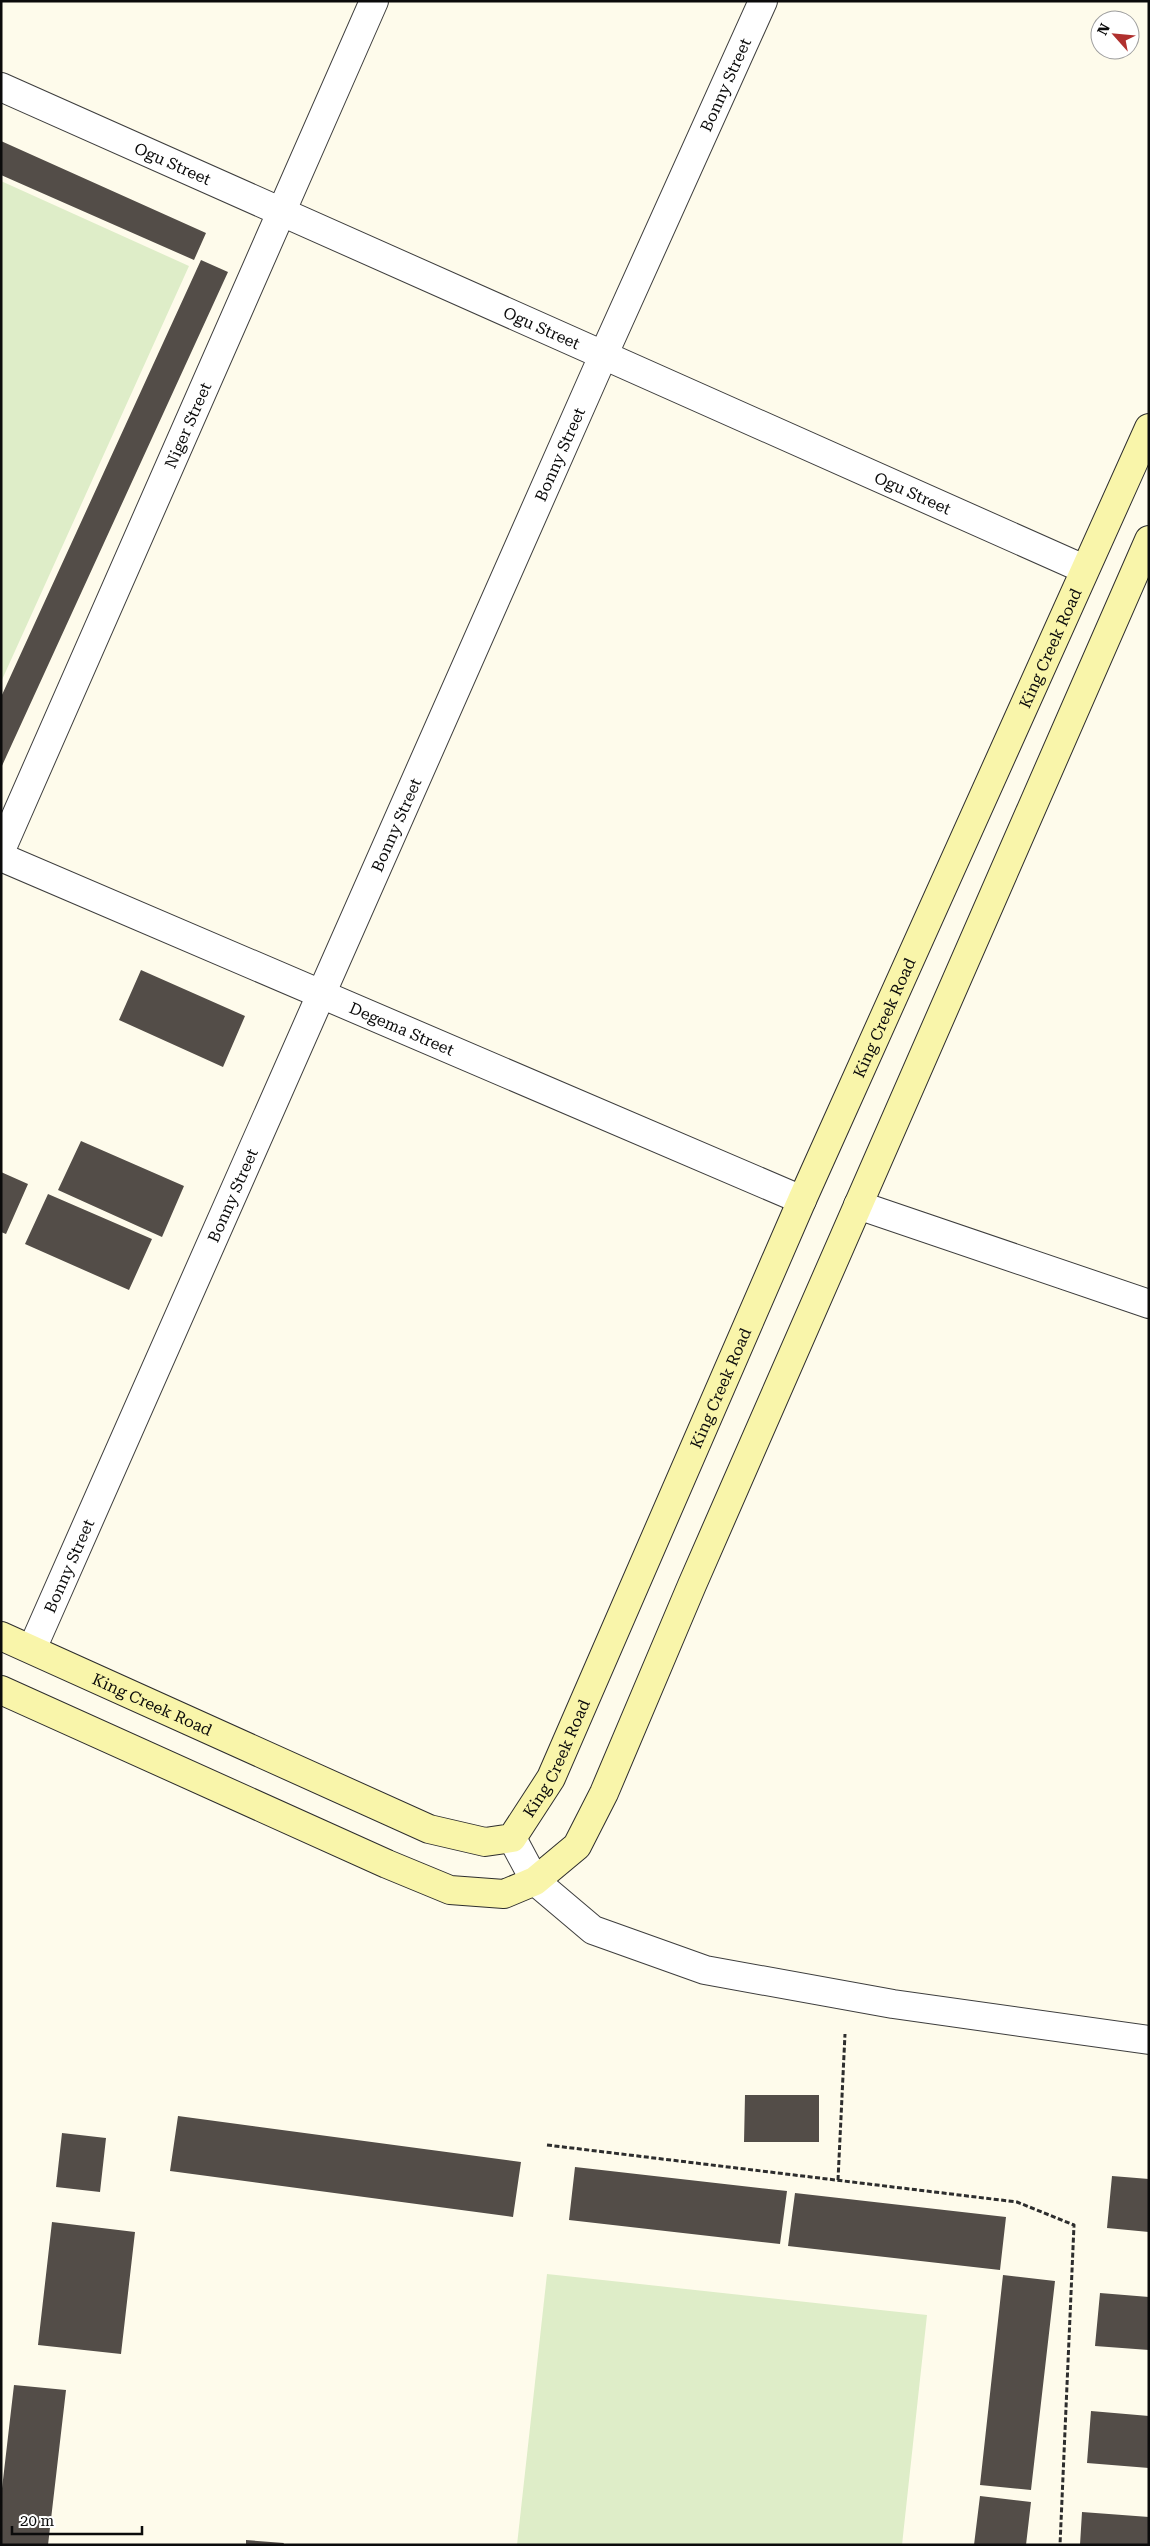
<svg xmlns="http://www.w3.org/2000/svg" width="1150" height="2546" font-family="'Roboto Serif',serif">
	<rect width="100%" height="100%" fill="#fefbeb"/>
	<path fill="#deedc8" d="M1 181 189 266 1 682Z
		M547 2274 927 2315 902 2545H517Z"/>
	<path fill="#534d48" d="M1 141 206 233 194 260 1 175Z
		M201 260 228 272 1 768V697Z
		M141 970 245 1016 223 1067 119 1020Z
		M81 1141 184 1186 162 1237 58 1190Z
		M1 1172 28 1184 6 1234 1 1232Z
		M48 1194 152 1239 129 1290 25 1244Z
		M745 2095H819V2142H744Z
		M178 2116 521 2162 513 2217 170 2171Z
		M62 2133 106 2138 100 2192 56 2187Z
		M575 2167 787 2191 780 2244 569 2220Z
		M1112 2176 1149 2179V2232L1107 2228Z
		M795 2193 1006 2217 1000 2270 788 2246Z
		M52 2222 135 2232 121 2354 38 2345Z
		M1003 2275 1055 2281 1031 2490 980 2485Z
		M1100 2293 1149 2297V2350L1095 2346Z
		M14 2385 66 2390 48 2545H1V2497Z
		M1091 2411 1149 2416V2468L1087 2463Z
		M980 2496 1031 2502 1026 2545H974Z
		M1082 2512 1149 2517V2545H1080Z
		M246 2540 284 2543 283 2545H246Z"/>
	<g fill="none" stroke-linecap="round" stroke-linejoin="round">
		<g stroke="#3e3e3e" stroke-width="30">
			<g id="street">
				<path id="s1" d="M1 87 1084 569"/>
				<path id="s2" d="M1 850 374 1"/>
				<path id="s3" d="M1 857 802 1200"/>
				<path d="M858 1205 1149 1304"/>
				<path id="s4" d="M32 1649 603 356 763 1"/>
				<path d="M512 1838 535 1881 593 1930 705 1970 893 2004 1149 2040"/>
			</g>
		</g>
		<g stroke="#2d2d2d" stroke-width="30">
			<g id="secondary">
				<path id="s5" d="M1 1636 429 1829 485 1842 512 1838 551 1778 802 1200 1149 428"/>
				<path d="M1 1690 387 1864 450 1890 504 1894 535 1881 577 1846 604 1793 692 1585 1149 540"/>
			</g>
		</g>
		<path stroke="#2d2d2d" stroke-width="3" stroke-dasharray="5 2.5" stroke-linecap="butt" d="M547 2145 1017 2202 1074 2225 1060 2545
			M838 2180 845 2034"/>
		<use href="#street" stroke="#fff" stroke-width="28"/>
		<use href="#secondary" stroke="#f9f5aa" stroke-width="28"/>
	</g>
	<g text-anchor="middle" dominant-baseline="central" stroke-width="5" stroke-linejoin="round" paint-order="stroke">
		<g font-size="16" fill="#0b0b0b" stroke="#fff">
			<text stroke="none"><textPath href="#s4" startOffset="1711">Bonny Street</textPath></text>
			<text stroke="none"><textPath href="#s1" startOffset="188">Ogu Street</textPath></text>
			<text stroke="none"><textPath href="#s1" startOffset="592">Ogu Street</textPath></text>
			<text stroke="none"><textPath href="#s2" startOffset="464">Niger Street</textPath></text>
			<text stroke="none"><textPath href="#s4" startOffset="1306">Bonny Street</textPath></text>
			<text stroke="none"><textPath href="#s1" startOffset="998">Ogu Street</textPath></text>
			<text stroke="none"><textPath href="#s5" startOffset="1861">King Creek Road</textPath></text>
			<text stroke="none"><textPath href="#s4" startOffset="901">Bonny Street</textPath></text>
			<text stroke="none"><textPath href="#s5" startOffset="1456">King Creek Road</textPath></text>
			<text stroke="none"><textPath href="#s3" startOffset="436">Degema Street</textPath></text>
			<text stroke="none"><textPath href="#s4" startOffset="496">Bonny Street</textPath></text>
			<text stroke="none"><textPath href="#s5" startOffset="1051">King Creek Road</textPath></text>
			<text stroke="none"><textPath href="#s4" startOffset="91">Bonny Street</textPath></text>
			<text stroke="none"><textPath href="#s5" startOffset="166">King Creek Road</textPath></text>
			<text stroke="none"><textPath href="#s5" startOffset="646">King Creek Road</textPath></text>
		</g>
	</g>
	<rect width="1150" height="2546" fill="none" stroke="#0b0b0b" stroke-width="5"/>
	<g transform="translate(1115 35) rotate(297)"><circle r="24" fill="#ffffff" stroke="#9d9d9d"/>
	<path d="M0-4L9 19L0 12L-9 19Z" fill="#b0302e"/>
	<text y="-8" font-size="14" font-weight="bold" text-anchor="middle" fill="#0b0b0b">N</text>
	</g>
	<path d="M12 2526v8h130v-8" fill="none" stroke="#0b0b0b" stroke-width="2.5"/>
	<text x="20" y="2526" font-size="15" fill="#0b0b0b" stroke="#ffffff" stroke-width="4" paint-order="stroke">20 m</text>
</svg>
